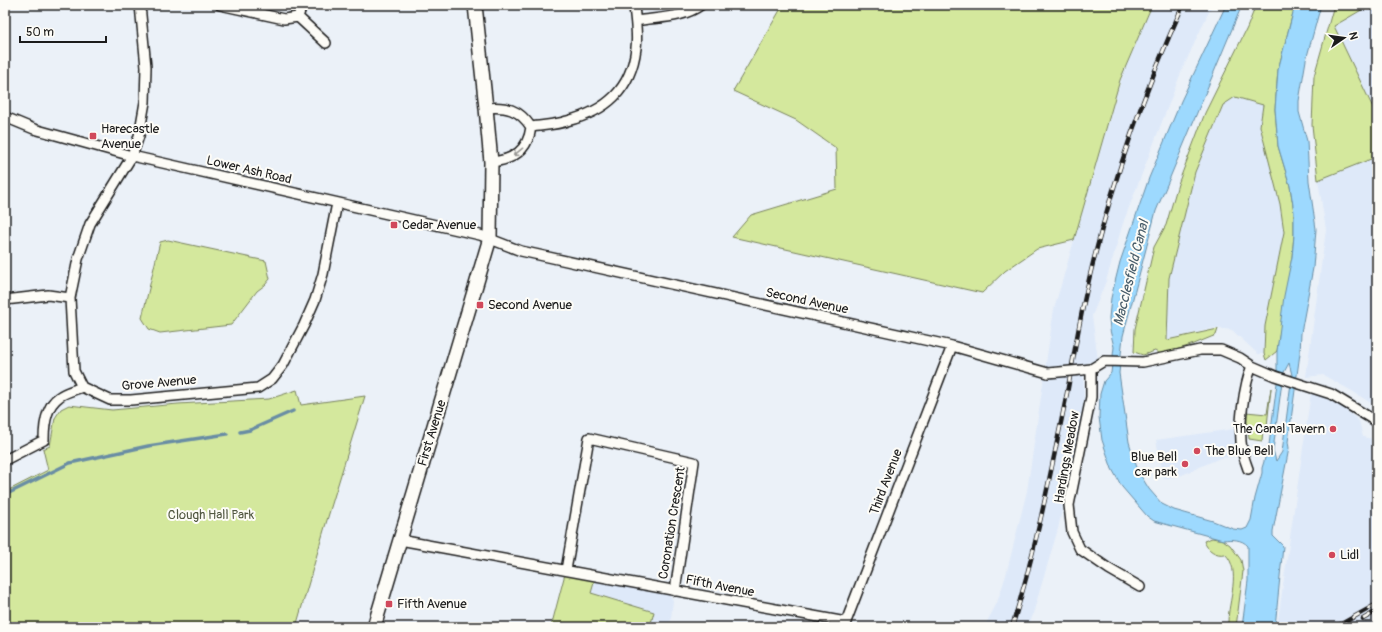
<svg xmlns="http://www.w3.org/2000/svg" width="1382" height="632" font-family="Pangolin,sans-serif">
	<rect width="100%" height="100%" fill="#ebf1f8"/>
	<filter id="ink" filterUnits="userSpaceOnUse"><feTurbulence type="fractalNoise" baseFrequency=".025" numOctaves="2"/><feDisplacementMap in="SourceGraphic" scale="8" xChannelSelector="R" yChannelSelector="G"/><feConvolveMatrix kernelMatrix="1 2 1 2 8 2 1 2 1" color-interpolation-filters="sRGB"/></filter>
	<g filter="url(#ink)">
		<path fill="#dee9f9" d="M1152 5H1212L1182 70 1123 223 1106 281 1092 316 1098 360 1083 364 1084 400 1080 422 1058 529 1029 627H984L997 603 1006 575 1027 491 1054 309 1121 80Z
			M1370 5H1377V116L1334 26Z
			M1235 97 1264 105 1260 126 1280 204 1284 232 1265 326 1264 354H1258L1232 330 1215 328 1167 340 1169 278 1195 172 1223 105Z
			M1377 122V407L1352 391 1323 375 1306 377 1326 230 1318 180 1376 157Z
			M1311 393 1332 398 1359 421 1363 437 1377 440V627H1277Z
			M1234 429 1238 456 1220 458 1182 475 1164 479 1156 440Z
			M596 576 664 589 673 600 670 627H581Z"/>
		<path fill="#d4e89d" stroke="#78825c" d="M783 5H1152L1120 80 1074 240 1037 249 1005 271 982 293 732 237 751 215 837 189 836 148 796 120 733 91Z
			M1256 5H1295L1278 70 1275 109 1278 146 1290 186 1294 212V235L1292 257 1277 351 1266 360 1264 354 1265 326 1284 232 1280 204 1260 126 1263 105 1235 97 1223 105 1195 172 1169 278 1167 340 1218 329 1216 335 1194 344 1161 355 1155 351 1143 355 1134 352 1135 329 1154 247 1166 225 1178 184 1205 113 1247 28Z
			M1334 5H1370L1334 26 1377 116 1376 157 1318 180 1312 125 1314 76Z
			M168 240 266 261 270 279 265 285 257 291 231 325 160 333 149 329 142 318 160 242Z
			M1271 388 1267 426 1263 429 1262 441 1249 439 1246 412 1267 414Z
			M297 390 301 405 365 396 324 530 296 627H5V492L48 470 43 449 50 446 55 418 61 409 69 405 112 410 178 404 269 399Z
			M1212 538 1223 540 1230 545 1241 560 1243 571 1236 627H1227L1228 622C1228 602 1242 570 1225 554 1216 556 1207 550 1204 541Z
			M566 570 596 576 591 593 654 612 650 627H551Z"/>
		<path fill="#9dd9fe" stroke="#698da4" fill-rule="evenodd" d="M1226 5H1242L1156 211 1123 336 1119 373 1129 442 1138 471 1149 489 1162 504 1174 510 1213 521 1233 529 1242 530 1247 528 1251 520 1255 498 1262 473V468L1269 445 1277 383V351L1284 296 1292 257 1294 235V212L1290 186 1278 146 1275 109 1278 70 1295 5H1321L1306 60 1299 101V112L1307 141 1309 181 1316 229 1313 268 1301 333 1300 353 1288 442 1289 448 1273 531V536L1283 546 1275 627H1242L1248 581V546C1242 539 1232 539 1223 540L1154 521 1147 516 1122 487 1112 469 1102 440 1099 417 1100 394 1104 381 1111 373 1114 347 1110 330 1109 318 1111 298 1120 262 1149 178 1181 101ZM1289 363 1292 375 1282 452 1276 461 1273 450 1283 374Z"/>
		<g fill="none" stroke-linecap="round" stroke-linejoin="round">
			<path stroke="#698da4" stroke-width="3.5" d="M240 432 250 430 293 411
				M5 495 70 463 148 446 227 434"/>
			<g stroke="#1c1c1c" stroke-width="12">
				<path id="street" d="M140 5 146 67 145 102 139 136 132 156 90 224 78 259 70 298 74 371 82 387 110 400H131L258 388 272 379 283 365 304 325 315 300 323 274 337 203
					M220 5 284 19 298 17 302 5
					M298 17 326 43
					M636 21C658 17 682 19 701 5
					M486 108C506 106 519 109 531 127 543 125 556 125 567 121 606 111 631 90 636 48 638 34 635 19 634 5
					M5 117 34 129 132 156 480 235 521 251 952 346 1048 373
					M491 162C514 160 528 150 531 127
					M5 300 48 295 70 298
					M1091 369V397L1069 505 1072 532 1080 549 1109 569 1140 587
					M1082 370 1091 369 1104 361 1143 362 1200 350H1221L1240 358 1252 366 1275 376 1331 394 1377 422
					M5 460 44 440C44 426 46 406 59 397 65 392 75 390 82 387
					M1248 469C1246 463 1243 456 1242 449 1238 428 1244 385 1252 366
					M400 540 846 622
					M566 570 589 438 694 462 675 591
					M844 627 952 346"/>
			</g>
			<g stroke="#1c1c1c" stroke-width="16">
				<path id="secondary" d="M374 627 490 238 491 162 486 108 475 5"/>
			</g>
			<use href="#street" stroke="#fdfcf7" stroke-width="9"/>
			<use href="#secondary" stroke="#fdfcf7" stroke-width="13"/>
			<g stroke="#1c1c1c" stroke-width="4.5">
				<path id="rail" d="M1363 619 1377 611
					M1012 627C1036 550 1051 471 1067 393 1073 361 1078 329 1085 297 1107 197 1141 98 1183 5
					M1336 627 1377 604"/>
			</g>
			<use href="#rail" stroke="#fdfcf7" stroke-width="3" stroke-dasharray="9" stroke-linecap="butt"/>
			<g stroke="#1c1c1c" stroke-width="12" stroke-linecap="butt">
				<path id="street-bridge" d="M1048 373 1082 370"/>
			</g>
			<use href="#street-bridge" stroke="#fdfcf7" stroke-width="9"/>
		</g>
		<defs><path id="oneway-shaft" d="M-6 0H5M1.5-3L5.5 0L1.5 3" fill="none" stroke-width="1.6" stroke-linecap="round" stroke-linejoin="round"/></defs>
		<use stroke="#989794" href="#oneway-shaft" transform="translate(518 152) rotate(141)"/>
	</g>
	<g fill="#d1495b" stroke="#fdfcf7" stroke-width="1.5">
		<rect x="89" y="132" width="8" height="8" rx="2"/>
		<rect x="390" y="221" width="8" height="8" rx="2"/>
		<rect x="476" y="301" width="8" height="8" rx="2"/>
		<circle cx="1333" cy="429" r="4"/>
		<circle cx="1197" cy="451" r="4"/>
		<circle cx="1185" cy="464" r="4"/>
		<circle cx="1332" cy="555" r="4"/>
		<rect x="385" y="600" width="8" height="8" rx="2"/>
	</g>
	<g text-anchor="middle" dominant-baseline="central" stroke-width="4" stroke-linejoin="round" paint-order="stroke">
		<g font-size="13" fill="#1c1c1c" stroke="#fdfcf7" text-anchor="start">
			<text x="101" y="129">Harecastle<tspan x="101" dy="15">Avenue</tspan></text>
			<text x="402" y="225">Cedar Avenue</text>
			<text x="488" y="305">Second Avenue</text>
			<text x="1325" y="429" text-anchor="end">The Canal Tavern</text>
			<text x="1205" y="451">The Blue Bell</text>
			<text x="1177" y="457" text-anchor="end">Blue Bell<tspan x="1177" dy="15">car park</tspan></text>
			<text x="1340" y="555">Lidl</text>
			<text x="397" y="604">Fifth Avenue</text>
		</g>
		<g font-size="13" fill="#1c1c1c" stroke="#fdfcf7">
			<text transform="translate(249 170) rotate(13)">Lower Ash Road</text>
			<text transform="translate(807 301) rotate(12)">Second Avenue</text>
			<text transform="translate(159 383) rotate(-5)">Grove Avenue</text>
			<text transform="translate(432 433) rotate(-73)">First Avenue</text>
			<text transform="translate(1067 457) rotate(-80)">Hardings Meadow</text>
			<text transform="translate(886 482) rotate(-69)">Third Avenue</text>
			<text transform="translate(672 523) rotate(-81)">Coronation Crescent</text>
			<text transform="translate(720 586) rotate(11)">Fifth Avenue</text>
		</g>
		<g font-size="13" fill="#535943" stroke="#fdfcf7">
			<text x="211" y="515">Clough Hall Park</text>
		</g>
		<g font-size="14" font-style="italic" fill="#495e6b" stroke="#fdfcf7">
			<text transform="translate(1131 273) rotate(-76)">Macclesfield Canal</text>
		</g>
	</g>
	<rect width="1382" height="632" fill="none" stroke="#fdfcf7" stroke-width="20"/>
	<rect x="10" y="10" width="1362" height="612" fill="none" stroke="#1c1c1c" stroke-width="1.5" filter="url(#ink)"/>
	<g transform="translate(1344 38) rotate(77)" stroke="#fdfcf7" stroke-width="3" paint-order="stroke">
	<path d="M0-3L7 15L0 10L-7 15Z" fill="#1c1c1c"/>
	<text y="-6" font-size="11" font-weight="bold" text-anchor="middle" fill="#1c1c1c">N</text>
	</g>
	<path d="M20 36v6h86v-6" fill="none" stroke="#1c1c1c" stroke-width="2"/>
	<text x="26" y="36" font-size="12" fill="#1c1c1c" stroke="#fdfcf7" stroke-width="3" paint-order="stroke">50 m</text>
</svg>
